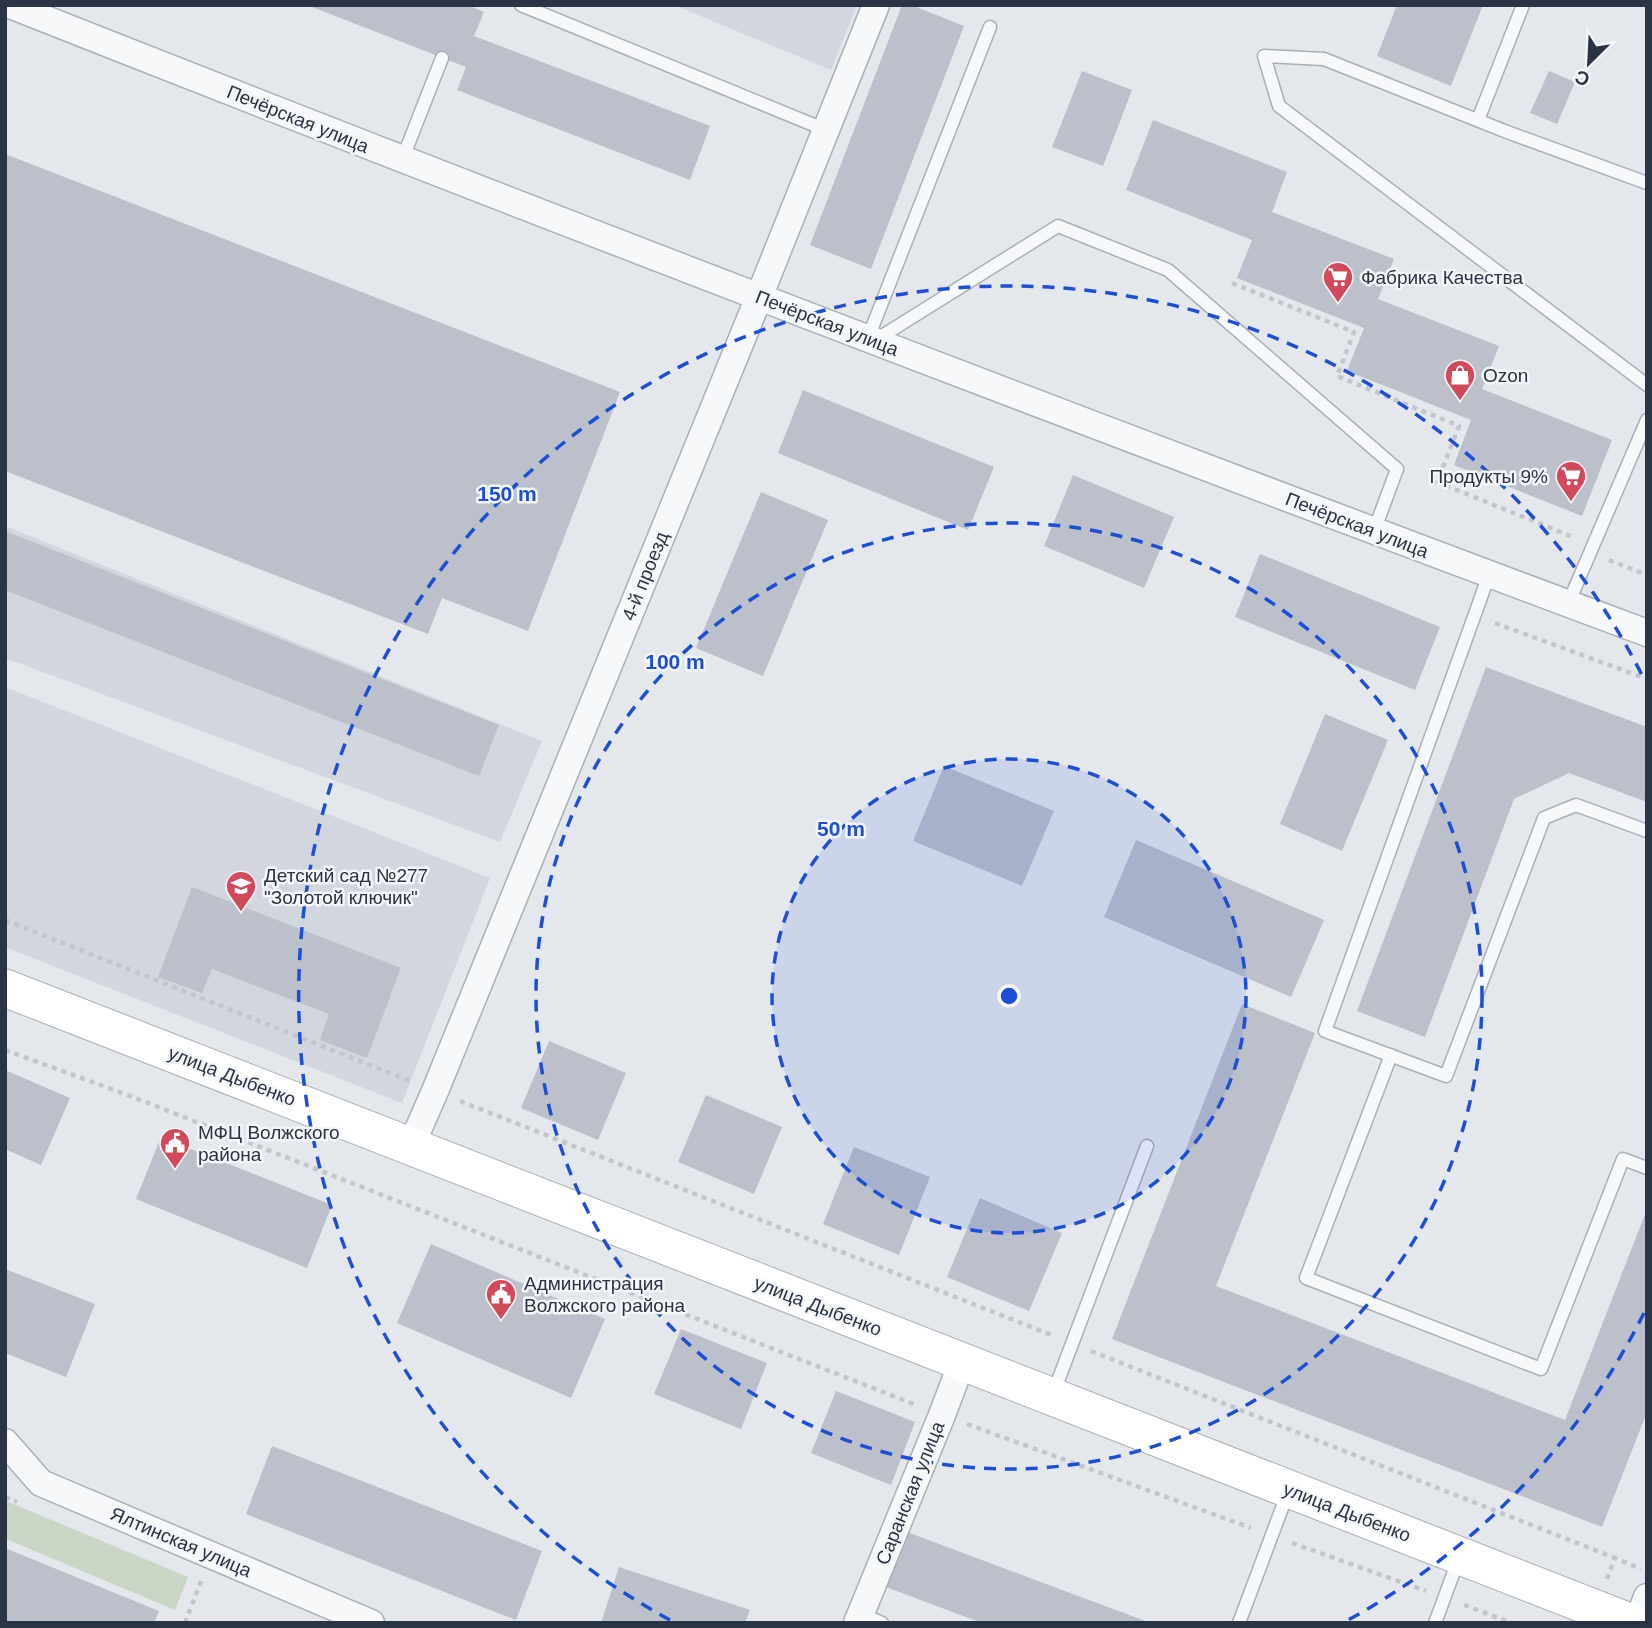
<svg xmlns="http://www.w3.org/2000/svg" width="1652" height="1628" font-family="Helvetica,sans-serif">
	<rect width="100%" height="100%" fill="#e4e7ec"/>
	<path fill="#d2d6de" d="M674 5H857L831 70Z
		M5 526 542 741 500 842 5 658Z
		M5 687 490 878 402 1103 5 947Z"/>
	<path fill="#c9d6c5" d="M6 1501 188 1577 175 1610 6 1539Z"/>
	<path fill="#bbc0ca" d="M307 5H467L484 12 474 36 710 126 690 180 457 90 466 67Z
		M902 5H911L964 26 871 269 810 245Z
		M1397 5H1483L1451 86 1377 56Z
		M1082 71 1132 90 1103 166 1052 147Z
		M1549 71 1575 82 1557 124 1530 113Z
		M1153 120 1287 172 1272 212 1394 259 1378 299 1499 346 1482 389 1612 440 1582 516 1454 465 1471 420 1347 371 1364 328 1237 278 1252 240 1126 190Z
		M5 154 620 392 528 631 442 598 428 634 5 471Z
		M803 390 994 467 968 530 778 453Z
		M1073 475 1174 517 1144 588 1044 546Z
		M761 492 828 520 763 676 696 648Z
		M5 531 499 725 479 776 5 590Z
		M1260 554 1440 627 1415 690 1235 617Z
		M1486 667 1647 727V802L1569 773 1514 799 1425 1037 1357 1011Z
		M1325 714 1388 740 1342 851 1280 824Z
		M944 766 1054 811 1022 886 913 841Z
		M1136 840 1324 920 1291 997 1104 917Z
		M192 887 401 968 367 1058 320 1040 329 1014 212 969 202 993 158 977Z
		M1242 1004 1315 1033 1216 1286 1565 1420 1647 1209V1412L1602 1527 1112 1339Z
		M549 1041 626 1073 598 1140 521 1108Z
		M5 1070 70 1098 41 1165 5 1149Z
		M706 1095 782 1127 754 1194 678 1162Z
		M161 1137 332 1205 307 1268 136 1199Z
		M854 1147 930 1177 899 1255 823 1224Z
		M980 1198 1062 1233 1029 1311 947 1277Z
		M431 1244 605 1319 571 1398 397 1323Z
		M5 1269 95 1304 66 1377 5 1353Z
		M681 1329 767 1363 741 1429 654 1394Z
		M836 1391 915 1422 891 1485 811 1453Z
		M272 1446 542 1551 516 1620 246 1514Z
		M907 1532 1148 1622 982 1623 886 1587Z
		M5 1548 159 1611 154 1623H5Z
		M619 1567 750 1610 745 1623H601Z"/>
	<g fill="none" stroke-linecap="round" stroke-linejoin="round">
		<g stroke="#a9aeb7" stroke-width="15">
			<path id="service" d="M521 5 826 130
				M1478 120 1523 5
				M402 160 442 58
				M1647 183 1507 132 1324 59 1264 56 1279 106 1647 385
				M868 338 990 27
				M874 341 1058 226 1168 270 1397 469 1374 531
				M1489 575 1325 1031 1446 1076 1544 818 1576 805 1647 831
				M1568 604 1647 420
				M1391 1055 1306 1278 1541 1369 1623 1159 1647 1168
				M1053 1394 1147 1146
				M861 1614 882 1623
				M1239 1623 1288 1492
				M1435 1623 1459 1558"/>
		</g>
		<g stroke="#a9aeb7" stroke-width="29">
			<path id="minor" d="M10 5C554 220 1100 429 1647 633
				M411 1146 435 1091 759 297 876 5
				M5 1442 41 1483 371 1623
				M857 1623 942 1415 962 1362
				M1637 1623 1647 1597"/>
		</g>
		<g stroke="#a9aeb7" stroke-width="39">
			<path id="secondary" d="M5 988 1632 1623"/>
		</g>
		<path stroke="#c2c5cb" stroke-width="4.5" stroke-dasharray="5 5" stroke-linecap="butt" d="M1232 283 1354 332 1337 376 1459 426 1437 482 1573 537
			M1609 560 1647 575
			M1495 623 1647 679
			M5 920 410 1081
			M5 1050 133 1097 916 1405
			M460 1101 1054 1336
			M1091 1351 1615 1558
			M967 1424 1251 1528
			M5 1497 17 1502
			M1292 1543 1426 1591
			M1607 1579 1615 1558 1641 1569
			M1464 1605 1512 1623
			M185 1623 201 1581"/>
		<use href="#service" stroke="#f7f8fa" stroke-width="12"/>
		<use href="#minor" stroke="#f7f8fa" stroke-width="26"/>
		<use href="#secondary" stroke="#fff" stroke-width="37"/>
	</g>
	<circle cx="1009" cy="996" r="237" fill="#1d4ed8" fill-opacity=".12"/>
	<g fill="none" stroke="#1d4ed8" stroke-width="3.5" stroke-dasharray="12 9">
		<circle cx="1009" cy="996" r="237"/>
		<circle cx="1009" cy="996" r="473"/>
		<path d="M1644 1313A710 710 0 0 1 1348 1620M670 1620A710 710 0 1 1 1644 679"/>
	</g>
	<defs>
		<g id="supermarket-pin" transform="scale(1.575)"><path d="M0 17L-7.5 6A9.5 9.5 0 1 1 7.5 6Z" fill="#d1495b" stroke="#f4f6f9"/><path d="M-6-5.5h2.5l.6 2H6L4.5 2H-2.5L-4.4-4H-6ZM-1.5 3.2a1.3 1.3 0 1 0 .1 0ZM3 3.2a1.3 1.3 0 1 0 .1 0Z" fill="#fff"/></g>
		<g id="shop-pin" transform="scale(1.575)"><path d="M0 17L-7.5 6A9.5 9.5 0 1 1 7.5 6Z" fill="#d1495b" stroke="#f4f6f9"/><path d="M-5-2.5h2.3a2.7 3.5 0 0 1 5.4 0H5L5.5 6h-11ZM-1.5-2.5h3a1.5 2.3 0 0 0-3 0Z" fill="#fff"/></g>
		<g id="school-pin" transform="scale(1.575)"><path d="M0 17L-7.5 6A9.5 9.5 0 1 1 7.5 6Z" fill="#d1495b" stroke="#f4f6f9"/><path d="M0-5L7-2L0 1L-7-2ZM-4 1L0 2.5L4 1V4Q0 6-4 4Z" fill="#fff"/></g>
		<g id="civic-pin" transform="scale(1.575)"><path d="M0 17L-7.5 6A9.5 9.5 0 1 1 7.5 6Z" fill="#d1495b" stroke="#f4f6f9"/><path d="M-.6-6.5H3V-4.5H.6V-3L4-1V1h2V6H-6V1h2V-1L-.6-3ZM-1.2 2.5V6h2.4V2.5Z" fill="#fff"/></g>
	</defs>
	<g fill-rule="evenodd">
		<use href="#supermarket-pin" x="1338" y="277"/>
		<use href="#shop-pin" x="1460" y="375"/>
		<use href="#supermarket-pin" x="1571" y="476"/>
		<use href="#school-pin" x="241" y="886"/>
		<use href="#civic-pin" x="175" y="1143"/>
		<use href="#civic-pin" x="501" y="1294"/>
	</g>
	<g text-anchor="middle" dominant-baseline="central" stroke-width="5" stroke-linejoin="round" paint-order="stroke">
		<g font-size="19" fill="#2b3445" stroke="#f4f6f9">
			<text transform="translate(298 119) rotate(22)">Печёрская улица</text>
			<text transform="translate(827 323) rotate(21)">Печёрская улица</text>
			<text transform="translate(1357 525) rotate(21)">Печёрская улица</text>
			<text transform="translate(645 576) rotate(-68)">4-й проезд</text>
			<text transform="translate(232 1076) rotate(21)">улица Дыбенко</text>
			<text transform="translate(818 1306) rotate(21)">улица Дыбенко</text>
			<text transform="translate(910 1493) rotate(-68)">Саранская улица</text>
			<text transform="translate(1347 1512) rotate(21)">улица Дыбенко</text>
			<text transform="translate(181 1542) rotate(23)">Ялтинская улица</text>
		</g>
		<g font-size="19" fill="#2b3445" stroke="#f4f6f9" text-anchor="start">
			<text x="1361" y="277">Фабрика Качества</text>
			<text x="1483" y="375">Ozon</text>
			<text x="1548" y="476" text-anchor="end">Продукты 9%</text>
			<text x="264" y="875">Детский сад №277<tspan x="264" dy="22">"Золотой ключик"</tspan></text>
			<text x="198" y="1132">МФЦ Волжского<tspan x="198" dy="22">района</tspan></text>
			<text x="524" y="1283">Администрация<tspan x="524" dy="22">Волжского района</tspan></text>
		</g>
	</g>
	<circle cx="1009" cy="996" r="10" fill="#1d4ed8" stroke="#f4f6f9" stroke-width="3.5"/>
	<g font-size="21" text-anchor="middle" font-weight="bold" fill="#1d4ed8" stroke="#f4f6f9" stroke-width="5" stroke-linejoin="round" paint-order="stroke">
		<text x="507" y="501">150 m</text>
		<text x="675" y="669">100 m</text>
		<text x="841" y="836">50 m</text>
	</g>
	<rect width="1652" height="1628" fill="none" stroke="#2b3445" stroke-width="14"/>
	<g transform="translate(1589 63) rotate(204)" stroke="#f4f6f9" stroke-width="5" paint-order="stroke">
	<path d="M0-5L12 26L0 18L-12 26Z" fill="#2b3445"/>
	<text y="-10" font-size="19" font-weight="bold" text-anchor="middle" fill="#2b3445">С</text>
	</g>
</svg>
